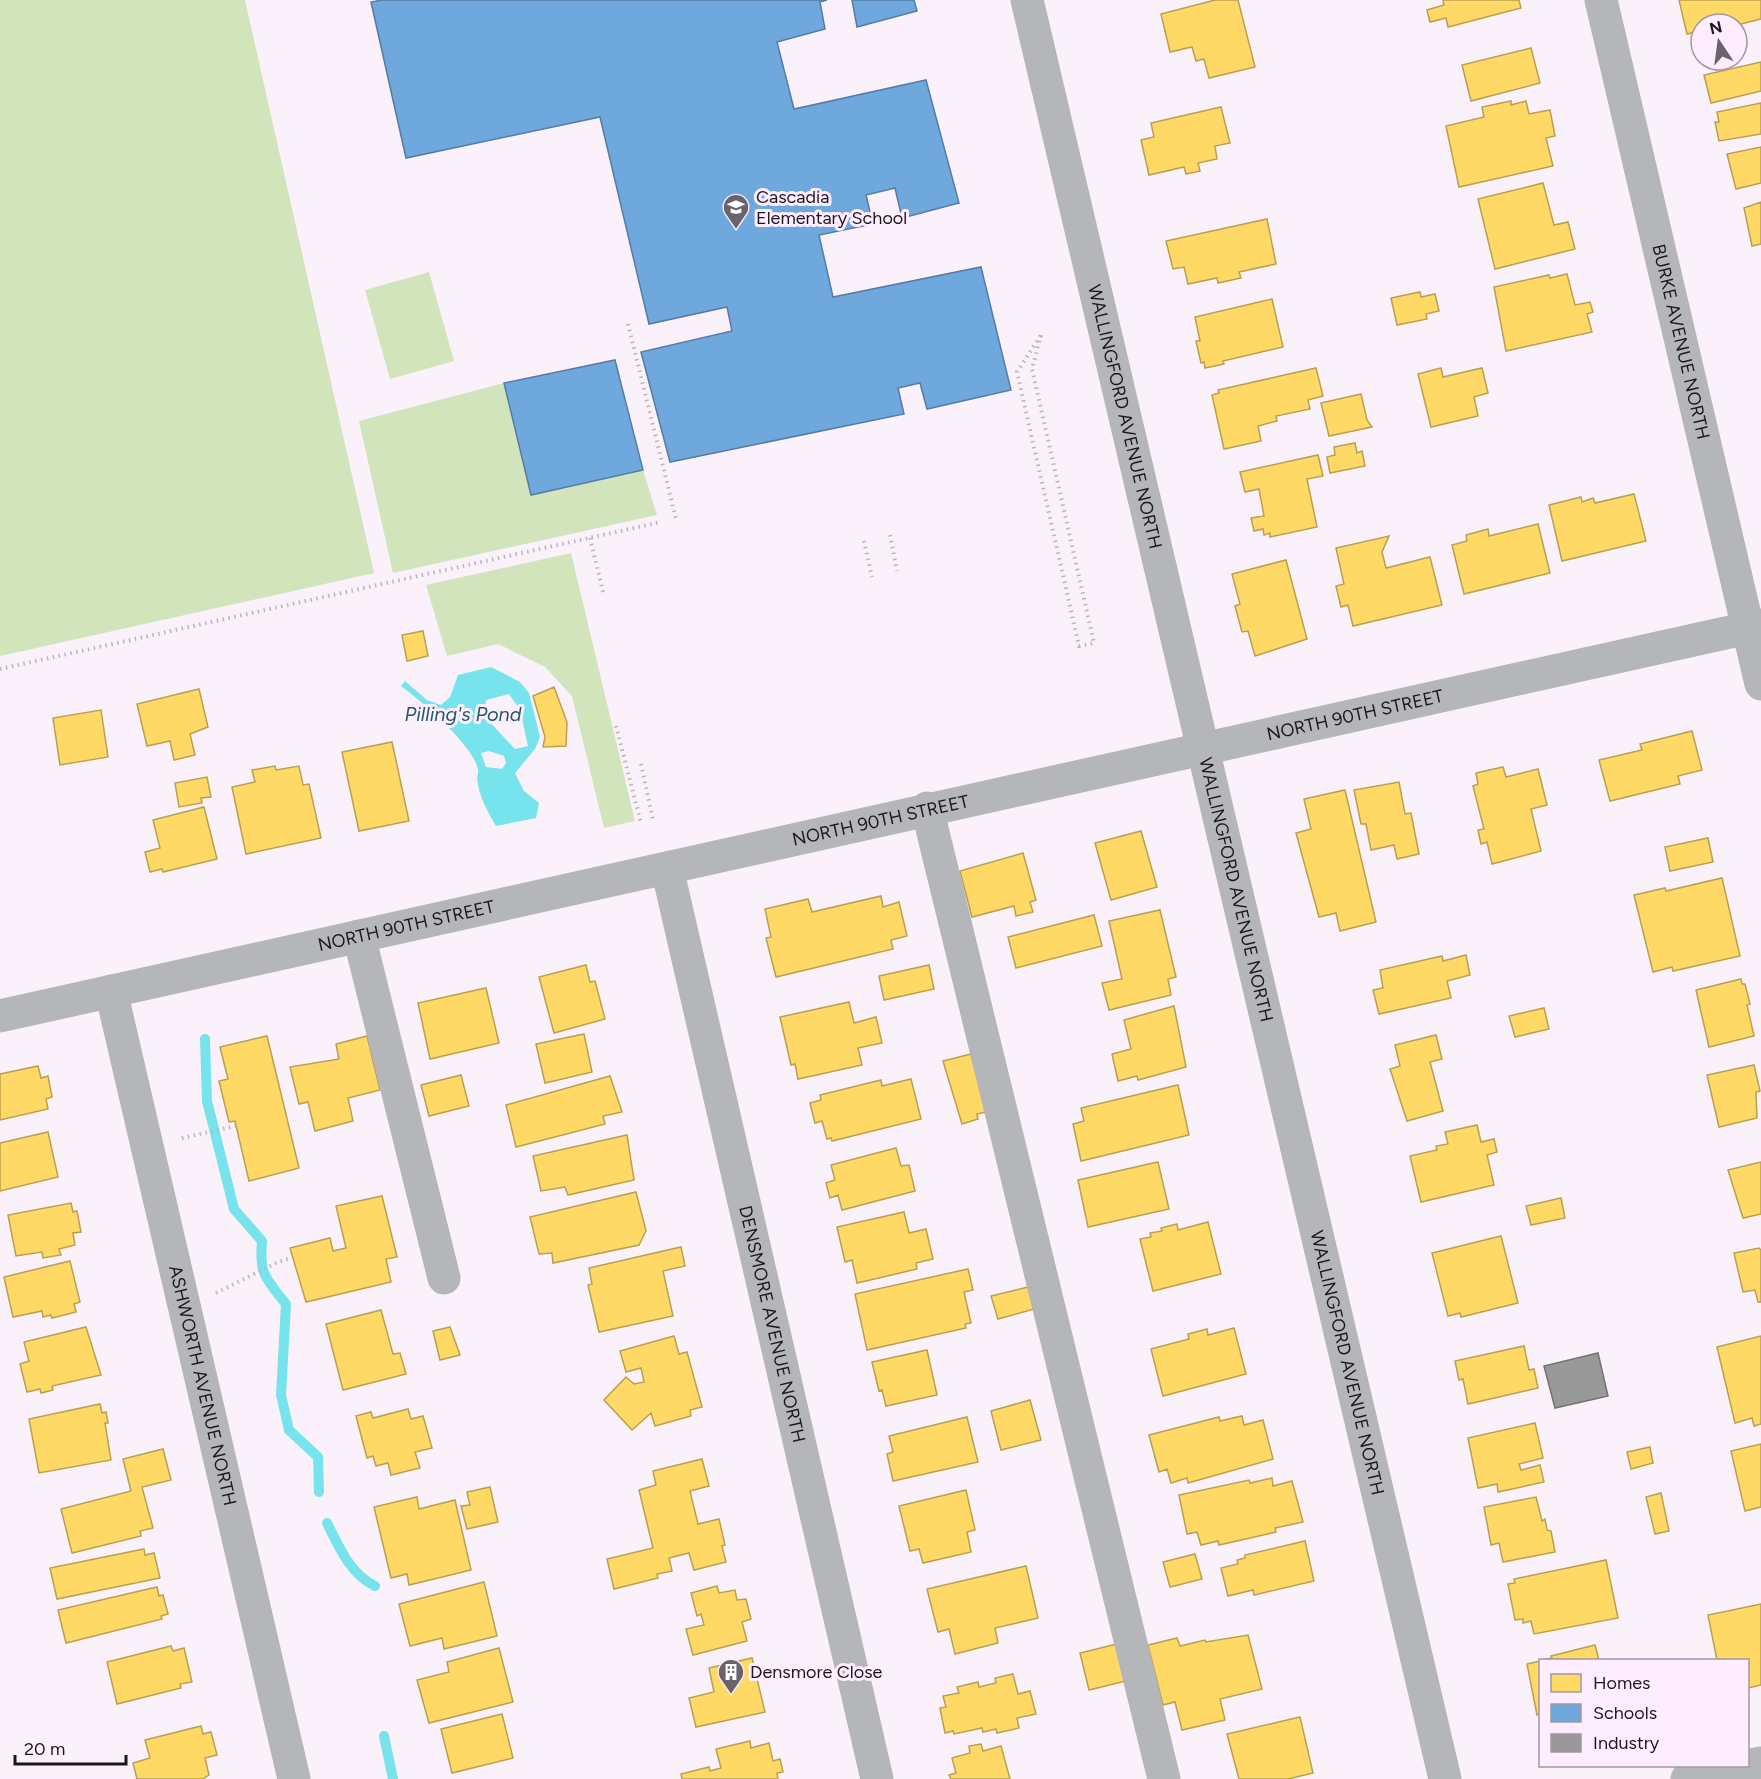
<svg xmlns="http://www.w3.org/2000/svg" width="1761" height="1779" font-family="Figtree,sans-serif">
	<rect width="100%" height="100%" fill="#faf1fb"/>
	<path fill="#d2e4bb" d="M0 0H245L374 573 0 656Z
		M429 272 454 361 390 379 365 290Z
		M504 383 531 495 643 470 657 515 393 573 359 421Z
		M571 553 635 821 604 828 572 696 545 667 498 644 447 656 426 585Z"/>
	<path fill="#76e3ed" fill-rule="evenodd" d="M491 667 520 682 529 693 540 737 535 749 515 773 524 791 539 803 536 818 496 826C487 811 479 796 477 779 477 776 479 772 478 769 473 745 420 700 401 686L405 681 427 700 441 705 450 697 458 675ZM509 694 520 710 528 746 515 749 484 716 486 700ZM489 751 504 756 506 763 502 769 486 767 481 753Z"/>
	<path fill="#ffd966" stroke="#bb9f50" stroke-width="1.5" d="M1215 0H1238L1255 67 1209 78 1204 59 1196 61 1192 47 1170 52 1161 14Z
		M1443 0H1519L1521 8 1448 27 1446 18 1430 22 1427 10 1444 5Z
		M1679 0H1761V19L1737 25 1701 24V34L1697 35V32L1687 34Z
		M1531 48 1540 83 1471 101 1462 65Z
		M1761 62V91L1711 103 1704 75Z
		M1511 101V105L1526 101 1529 114 1550 110 1555 136 1546 138 1553 166 1459 187 1446 126 1484 117 1482 107Z
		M1761 103V134L1719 141 1715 122H1719L1717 112Z
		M1221 107 1230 143 1215 146 1217 159 1198 163 1200 171 1186 174 1184 167 1149 175 1141 140 1154 137 1151 123Z
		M1761 147V183L1736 189 1727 154Z
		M1543 183 1554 225 1568 222 1575 249 1495 269 1478 199Z
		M1761 202V244L1752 246 1744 208Z
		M1267 219 1276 264 1239 272 1241 278 1218 283 1217 278 1188 284 1184 267 1173 269 1166 241Z
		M1567 274 1575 305 1590 302 1593 312 1587 314 1592 332 1506 351 1494 287 1549 275 1550 278Z
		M1420 292 1421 297 1435 294 1439 311 1426 314 1427 319 1397 325 1391 298Z
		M1272 299 1283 347 1223 361 1224 364 1205 368 1204 362 1201 363 1196 341H1200L1195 317Z
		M1316 368 1323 396 1308 400 1310 409 1276 416 1277 421 1258 426 1261 441 1224 449 1212 395 1219 393 1218 390Z
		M1441 368 1443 377 1482 368 1488 393 1474 397 1478 416 1431 427 1418 374Z
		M1361 394 1367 420 1372 427 1329 436 1321 403Z
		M1355 443 1357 453 1362 451 1365 466 1330 473 1327 457 1335 455 1334 447Z
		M1318 455 1323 476 1307 479 1317 527 1270 537V533L1264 535 1263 529 1254 531 1251 518 1264 516 1259 489 1245 492 1240 472Z
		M1634 494 1646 541 1562 561 1549 505 1581 497 1582 502 1593 498 1595 503Z
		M1538 524 1550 573 1464 594 1452 545 1467 541 1466 535 1488 529 1489 536Z
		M1389 536 1382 552 1386 568 1430 557 1442 605 1353 626 1348 605 1341 607 1336 586 1344 584 1336 548Z
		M1286 560 1307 639 1255 656 1248 631 1242 632 1235 606 1240 604 1232 574Z
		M423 631 428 656 407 661 402 635Z
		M554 687 567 722 566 746 543 747 545 737 533 696Z
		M199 689 208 727 190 734 195 755 174 760 170 741 147 746 137 704Z
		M101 710 108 757 60 765 53 718Z
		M1692 731 1702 770 1678 776 1680 784 1610 801 1599 760 1642 750 1640 744Z
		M392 742 409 821 359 831 342 752Z
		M275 766 276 770 299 766 303 785 309 784 321 838 246 854 232 787 255 782 252 770Z
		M1503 767 1506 777 1538 769 1547 805 1531 809 1541 851 1492 864 1487 842 1481 844 1478 830 1484 829 1473 786 1478 784 1476 773Z
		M207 777 211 797 201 798 202 803 179 807 175 783Z
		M1399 782 1405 814 1411 813 1419 854 1397 859 1394 845 1371 850 1366 824H1361L1354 790Z
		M1345 790 1376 922 1340 931 1336 913 1319 917 1296 833 1311 829 1304 799Z
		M204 807 217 859 163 872 162 869 150 872 145 852 160 848 153 820Z
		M1141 831 1157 887 1111 900 1095 843Z
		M1708 838 1713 862 1670 871 1665 847Z
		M1023 853 1036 900 1030 902 1033 912 1016 916 1014 906 972 917 960 871Z
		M1722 878 1740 956 1673 971 1672 967 1653 972 1634 895 1665 888 1666 891Z
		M881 896 883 907 899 902 907 936 891 940 893 949 776 977 766 938 771 937 765 909 808 899 812 912Z
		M1160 910 1176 977 1168 979 1171 995 1109 1010 1102 983 1122 979 1109 921Z
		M1094 915 1102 946 1016 968 1008 937Z
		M1466 955 1470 975 1447 981 1451 998 1379 1014 1373 990 1383 988 1380 970 1442 956 1443 961Z
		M586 965 590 982 595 981 605 1019 554 1033 539 977Z
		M929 965 934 989 884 1000 879 976Z
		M1741 979 1742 984H1745L1750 1004 1747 1005 1754 1036 1709 1047 1696 990Z
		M486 988 499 1043 430 1059 418 1003Z
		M849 1002 854 1023 876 1017 882 1043 858 1048 862 1065 798 1079 795 1064 791 1065 780 1017Z
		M1174 1006 1186 1067 1138 1080 1137 1076 1118 1081 1112 1054 1131 1049 1124 1020Z
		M1544 1008 1549 1029 1515 1037 1509 1016Z
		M584 1034 592 1072 545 1083 536 1044Z
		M1436 1035 1442 1059 1430 1062 1443 1111 1407 1121 1390 1069 1400 1066 1395 1045Z
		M267 1036 299 1168 249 1181 235 1121 229 1122 219 1081 228 1079 220 1047Z
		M367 1036 380 1090 348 1098 353 1121 315 1131 308 1102 299 1104 290 1067 339 1059 336 1044Z
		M971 1054 986 1112 977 1114 978 1119 962 1124 943 1061Z
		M1754 1065 1760 1091 1756 1092 1757 1118 1719 1127 1707 1075Z
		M38 1066 41 1078 48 1076 52 1097 46 1099 48 1109 0 1120V1074Z
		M461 1075 469 1106 429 1116 421 1085Z
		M610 1076 622 1112 603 1116 605 1124 516 1147 506 1105Z
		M911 1079 921 1119 832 1141 831 1138 827 1139 822 1121 815 1123 810 1103 821 1100 820 1095 881 1080 882 1086Z
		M1178 1085 1189 1135 1081 1161 1073 1124 1084 1121 1081 1108Z
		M1477 1125 1481 1142 1494 1139 1497 1152 1487 1155 1494 1185 1421 1202 1410 1156 1437 1150 1436 1146 1448 1144 1445 1132Z
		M48 1132 58 1177 0 1191V1143Z
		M627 1135 634 1180 568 1195 565 1187 541 1191 533 1156Z
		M896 1148 901 1166 909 1165 915 1191 842 1210 838 1195 830 1198 826 1183 835 1180 831 1165Z
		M1158 1162 1169 1209 1088 1227 1078 1180Z
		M1761 1162V1214L1743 1218 1728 1170Z
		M636 1192 646 1231 639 1245 553 1263 552 1253 539 1254 530 1217Z
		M382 1196 397 1257 386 1259 391 1282 306 1302 290 1248 330 1238 333 1251 346 1248 336 1206Z
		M1561 1198 1565 1218 1531 1225 1526 1206Z
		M71 1203 73 1212 77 1211 81 1232 73 1233 75 1245 59 1249 61 1255 43 1258 42 1252 16 1256 8 1215Z
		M904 1212 909 1233 926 1229 933 1259 916 1263 917 1269 857 1283 852 1260 845 1262 837 1227Z
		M1208 1222 1221 1274 1153 1291 1140 1239 1151 1237 1150 1233 1162 1231 1161 1228 1177 1224 1178 1230Z
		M1501 1236 1518 1303 1461 1317 1460 1313 1448 1316 1432 1253Z
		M681 1247 685 1266 663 1271 673 1316 599 1332 588 1285 592 1284 589 1268Z
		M1759 1248 1761 1250V1302H1758L1755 1290 1743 1292 1734 1253Z
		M70 1261 80 1302 74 1304 76 1312 52 1318 51 1315 43 1317 42 1311 13 1317 4 1277Z
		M968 1269 973 1290 964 1292 971 1323 965 1324 966 1328 867 1350 855 1294Z
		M1028 1287 1034 1309 998 1319 991 1296Z
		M381 1310 393 1354 400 1353 406 1374 343 1390 326 1324Z
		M86 1327 101 1375 52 1386 53 1390 41 1393 40 1389 27 1392 20 1364 29 1361 24 1342Z
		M450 1327 460 1355 440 1360 433 1331Z
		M1234 1328 1246 1374 1163 1396 1151 1349 1189 1339 1188 1334 1207 1329 1208 1335Z
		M674 1336 679 1354 687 1352 702 1407 690 1410 691 1416 655 1426 651 1413 632 1430 604 1400 626 1377 634 1384 644 1382 641 1368 626 1372 620 1351Z
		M1761 1336V1424L1754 1426 1752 1418 1735 1423 1717 1347Z
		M1524 1346 1529 1370 1534 1369 1538 1388 1468 1404 1463 1379 1459 1380 1455 1361Z
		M927 1350 937 1395 886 1406 882 1390 879 1391 872 1362Z
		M1030 1400 1041 1440 1001 1450 991 1411Z
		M100 1404 102 1413 106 1412 108 1423H105L111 1460 39 1473 29 1419Z
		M408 1409 411 1419 423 1416 432 1448 415 1452 420 1468 391 1475 388 1463 376 1466 373 1456 367 1458 356 1416 371 1412 373 1418Z
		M1242 1416 1244 1425 1263 1420 1273 1459 1188 1483 1187 1478 1171 1483 1167 1469 1159 1472 1149 1435 1219 1417 1220 1421Z
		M967 1417 978 1462 893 1481 887 1454 893 1452 889 1436Z
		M1535 1423 1543 1458 1519 1464 1521 1470 1540 1465 1544 1482 1498 1492 1497 1484 1478 1488 1468 1438Z
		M1761 1444V1507L1745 1511 1731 1451Z
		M1650 1447 1653 1463 1631 1469 1627 1452Z
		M163 1449 171 1480 142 1487 153 1528 140 1531 141 1536 72 1553 61 1509 131 1491 123 1459Z
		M702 1459 709 1486 690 1491 698 1524 719 1519 725 1545 722 1546 726 1562 694 1570 689 1553 669 1558 672 1571 657 1574 658 1578 614 1589 607 1559 653 1548 639 1490 656 1485 653 1471Z
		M1272 1478 1273 1486 1292 1481 1303 1522 1275 1528 1276 1532 1219 1545 1218 1541 1201 1545 1197 1532 1187 1534 1179 1495 1249 1480 1250 1483Z
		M490 1487 498 1522 467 1529 461 1506 470 1505 467 1492Z
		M966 1490 975 1530 967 1532 971 1552 923 1563 919 1549 910 1551 899 1506Z
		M1661 1493 1669 1531 1655 1534 1646 1497Z
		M417 1497 419 1509 455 1500 471 1570 409 1585 407 1574 391 1578 374 1507Z
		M1536 1497 1542 1521 1545 1519 1547 1530 1551 1531 1555 1552 1503 1562 1499 1543 1491 1545 1484 1507Z
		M1305 1541 1314 1581 1254 1595 1253 1590 1228 1596 1221 1568 1238 1564 1237 1560 1245 1558V1555Z
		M144 1549 145 1555 154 1553 160 1578 57 1599 50 1568Z
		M1195 1554 1202 1579 1170 1587 1163 1562Z
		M1606 1560 1618 1618 1534 1634 1531 1621 1523 1623V1619L1515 1620 1508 1584 1515 1583 1514 1579Z
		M1026 1566 1038 1618 995 1628 998 1643 955 1654 949 1629 938 1632 927 1589Z
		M484 1582 497 1636 444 1649 442 1638 410 1646 399 1604Z
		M717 1586 719 1593 735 1590 737 1600 746 1599 751 1619 742 1622 747 1641 693 1655 686 1629 704 1625 701 1614 697 1616 691 1593Z
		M157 1587 159 1596 163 1595 168 1614 161 1616 162 1619 66 1643 58 1610Z
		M1761 1604V1685L1748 1688V1660H1717L1708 1615Z
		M1248 1635 1262 1689 1220 1699 1225 1720 1182 1730 1175 1702 1163 1705 1148 1645 1177 1638 1180 1646 1205 1640 1206 1642Z
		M1117 1644 1126 1681 1089 1690 1080 1653Z
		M1595 1645 1599 1660H1541L1552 1658 1551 1656Z
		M171 1646 173 1651 184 1648 192 1682 180 1684 181 1688 117 1704 107 1662Z
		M499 1648 513 1702 429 1723 417 1680 449 1672 447 1662Z
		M752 1658 765 1712 696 1727 689 1698 714 1692 709 1668Z
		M1540 1661V1714L1537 1715 1527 1664Z
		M1013 1674 1018 1694 1030 1691 1036 1714 1017 1718 1019 1728 997 1733 996 1729 983 1732 982 1728 954 1734 953 1731 945 1733 940 1708 946 1707 943 1696 959 1693 957 1687 978 1682 979 1687 996 1683 995 1678Z
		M502 1714 513 1758 452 1773 441 1729Z
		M1300 1717 1313 1773 1288 1779H1239L1227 1734Z
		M201 1726 203 1734 211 1732 217 1755 205 1758 209 1775 203 1779H137L133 1763 150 1758 145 1740Z
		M750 1741 751 1748 769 1743 773 1761 780 1759 783 1772 777 1773 778 1779H682L681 1774 709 1767 710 1771 721 1768 716 1749Z
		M981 1744 983 1751 1001 1746 1010 1779H951L949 1775 956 1773 952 1758 970 1753 969 1746Z"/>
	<path fill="#6fa8dc" stroke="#567ca3" stroke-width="1.5" d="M382 0H827L820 2 825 29 777 42 794 109 926 80 959 203 902 218 895 188 866 195 873 224 819 235 833 297 981 267 1011 390 927 409 920 383 898 388 904 414 670 462 641 352 732 331 727 307 649 324 600 117 406 158 371 2Z
		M852 0H914L917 11 857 27Z
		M615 360 643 470 531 495 504 383Z"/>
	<path fill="#999" stroke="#747274" stroke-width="1.5" d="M1598 1353 1608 1396 1555 1408 1544 1366Z"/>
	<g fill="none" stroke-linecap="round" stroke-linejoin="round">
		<path stroke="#76e3ed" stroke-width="10" d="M205 1039 207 1101 234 1209 262 1241C259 1275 266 1279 286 1304L281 1395 289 1430 318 1457 319 1492
			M327 1523C339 1547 350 1574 375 1586
			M384 1736 393 1779"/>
		<path stroke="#b9b6ba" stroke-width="4" stroke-dasharray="1.5 4.5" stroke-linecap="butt" d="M628 324 676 519
			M1041 335 1032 369 1094 643 1079 646 1017 372Z
			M890 535 897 571
			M590 538 604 596
			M864 541 872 577
			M0 669 661 522
			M616 726 641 823
			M641 764 653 820
			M182 1138 236 1126
			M216 1293 278 1262 292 1258"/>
		<g stroke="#b4b6b9" stroke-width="33">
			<path id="s1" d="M1027 0 1445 1779"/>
			<path id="s2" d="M1601 0 1761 684"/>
			<path d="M927 808 1164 1779"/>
			<path id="s3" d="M667 868 877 1779"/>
			<path d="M359 936 444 1278"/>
			<path id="s4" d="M111 991 294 1779"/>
			<path id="s5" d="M0 1016 1761 625"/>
			<path d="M1687 1779 1761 1763"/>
		</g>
	</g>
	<defs>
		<g id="school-pin" transform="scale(1.35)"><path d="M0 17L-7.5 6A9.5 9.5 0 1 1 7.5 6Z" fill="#6a636b" stroke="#fdedff"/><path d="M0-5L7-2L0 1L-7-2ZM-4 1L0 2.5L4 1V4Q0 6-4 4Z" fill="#fff"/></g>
		<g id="building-pin" transform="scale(1.35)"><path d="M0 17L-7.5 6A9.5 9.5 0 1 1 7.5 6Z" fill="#6a636b" stroke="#fdedff"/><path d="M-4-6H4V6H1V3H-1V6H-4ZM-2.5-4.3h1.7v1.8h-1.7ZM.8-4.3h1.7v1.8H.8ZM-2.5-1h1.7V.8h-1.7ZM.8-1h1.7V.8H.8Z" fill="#fff"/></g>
	</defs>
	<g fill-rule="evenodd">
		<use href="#school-pin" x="736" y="207"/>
		<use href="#building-pin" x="731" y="1672"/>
	</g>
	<g text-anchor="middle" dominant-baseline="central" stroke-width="6" stroke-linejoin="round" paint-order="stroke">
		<g font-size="18" fill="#1d171e" stroke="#fdedff" text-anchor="start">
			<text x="756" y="197">Cascadia<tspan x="756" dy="21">Elementary School</tspan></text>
			<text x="750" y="1672">Densmore Close</text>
		</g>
		<g font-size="18" fill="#1d171e" stroke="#fdedff">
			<text stroke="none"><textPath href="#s2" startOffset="351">BURKE AVENUE NORTH</textPath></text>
			<text stroke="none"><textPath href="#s1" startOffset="428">WALLINGFORD AVENUE NORTH</textPath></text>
			<text stroke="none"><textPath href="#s5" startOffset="1388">NORTH 90TH STREET</textPath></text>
			<text stroke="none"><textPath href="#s5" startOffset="902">NORTH 90TH STREET</textPath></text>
			<text stroke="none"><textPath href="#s1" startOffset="914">WALLINGFORD AVENUE NORTH</textPath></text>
			<text stroke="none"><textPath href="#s5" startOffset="416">NORTH 90TH STREET</textPath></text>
			<text stroke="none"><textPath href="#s3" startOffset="468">DENSMORE AVENUE NORTH</textPath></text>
			<text stroke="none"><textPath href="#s1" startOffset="1400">WALLINGFORD AVENUE NORTH</textPath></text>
			<text stroke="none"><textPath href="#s4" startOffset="405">ASHWORTH AVENUE NORTH</textPath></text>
		</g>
		<g font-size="20" font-style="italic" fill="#1e5c61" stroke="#fdedff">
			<text x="463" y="714">Pilling's Pond</text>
		</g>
	</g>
	<rect x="1539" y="1659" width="210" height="108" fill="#fdedff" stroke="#a397a5" stroke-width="1.5"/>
	<rect x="1551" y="1674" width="30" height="18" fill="#ffd966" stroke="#a397a5" stroke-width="1.5"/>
	<text x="1593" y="1689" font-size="18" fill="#1d171e">Homes</text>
	<rect x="1551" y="1704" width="30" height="18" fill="#6fa8dc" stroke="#a397a5" stroke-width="1.5"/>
	<text x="1593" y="1719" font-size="18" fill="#1d171e">Schools</text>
	<rect x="1551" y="1734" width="30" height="18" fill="#999999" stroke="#a397a5" stroke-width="1.5"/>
	<text x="1593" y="1749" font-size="18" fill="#1d171e">Industry</text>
	<g transform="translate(1719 42) rotate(347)"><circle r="28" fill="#fdedff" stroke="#a397a5" stroke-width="1.5"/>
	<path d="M0-4.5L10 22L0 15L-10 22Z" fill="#6a636b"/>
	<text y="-9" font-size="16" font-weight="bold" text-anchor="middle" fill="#1d171e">N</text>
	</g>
	<path d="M15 1755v9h111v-9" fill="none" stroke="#1d171e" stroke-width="3"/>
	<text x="24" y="1755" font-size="18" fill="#1d171e" stroke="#fdedff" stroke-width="4.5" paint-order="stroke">20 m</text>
</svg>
